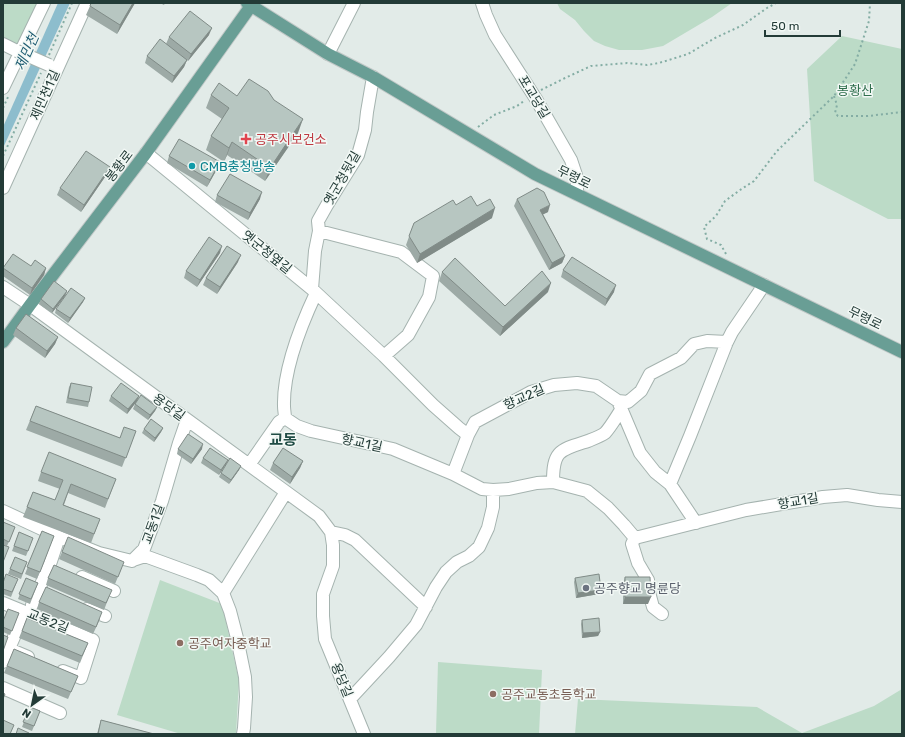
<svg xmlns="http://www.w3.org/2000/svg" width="905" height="737" font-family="Rubik,'Noto Sans KR',sans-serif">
	<rect width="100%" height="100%" fill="#e2ebe8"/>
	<path fill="#bcdbc7" d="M3 3H37L18 45 3 37Z
		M557 3H732L712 17 663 46 642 50H619L605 46 594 41 584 31 575 20 560 9Z
		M842 36 902 49V219H888L814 181 807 69Z
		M160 580 222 604 239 681 236 734H181L117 715Z
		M438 662 542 670 539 734H436Z
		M902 689V734H575L578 699 757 707 802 733 874 706Z"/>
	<path fill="#8dbdcd" d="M58 3H70L3 148V127Z"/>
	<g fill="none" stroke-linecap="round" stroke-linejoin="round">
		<g stroke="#a5b3af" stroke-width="14">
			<path id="minor" d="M482 3 486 15 495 35 536 99 571 160 577 178V194
				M3 44 17 51
				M328 54 354 3
				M3 88 44 3
				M146 153 312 289 384 356 433 405 459 428 468 435
				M3 188 87 3
				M319 231 401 252 433 276 429 297 408 335 384 356
				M3 287 30 305 319 516 331 532 333 545V566L323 594V616L325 639 364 734
				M312 289 315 251 319 231 318 221 327 205 358 155 365 130 367 112 373 77
				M618 401 640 453 655 472 670 484 696 523
				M285 418 297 426 311 431 393 449 453 474 482 489 493 490 509 489 537 483 553 482 587 491 608 508 624 525 635 538 746 510 823 497 847 495 878 500 902 502
				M285 418C285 414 284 410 284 406 283 370 301 325 316 293
				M249 465 279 422 285 418
				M453 474 468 435 475 422 531 392 554 385 577 383 596 386 618 401 628 402 641 391 650 374 681 358 694 344 707 341 727 342
				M553 482C553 450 560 450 588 441 593 439 601 436 605 433 610 428 617 416 621 410
				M670 484 690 436 727 342 732 332 764 285
				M3 511 59 537 99 553 132 561 144 549 162 501 179 443 187 420
				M331 532 345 535 355 540 426 607
				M635 538 632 544 638 563 648 580 650 596 653 607 662 614
				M133 560 145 556 197 575 209 580 223 593 230 611 237 638 245 677 246 697 244 728 243 734
				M82 577 114 591
				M223 593 286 492
				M3 603 93 640 81 678 63 671
				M32 605 50 564 59 537
				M87 609 105 616
				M9 649 28 657
				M3 662 25 612
				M3 688 60 713
				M350 699 389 657 416 625 436 587 446 572 457 562 469 556 479 547 488 528 493 507V490"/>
		</g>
		<g stroke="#c1c8c7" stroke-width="14">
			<path id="major" d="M247 3 328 54 373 77 535 174 902 352
				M3 342 30 305 146 153 253 3"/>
		</g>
		<path stroke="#84ada4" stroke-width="2" stroke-dasharray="2 3" stroke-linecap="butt" d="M49 55 72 3
			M541 90 565 78 591 66 627 63 647 65 659 63 688 54 715 38 743 25 767 8 776 3
			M834 96 837 105 835 113 838 116H868L902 112
			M3 108 8 97
			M478 127 494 115 517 106 524 101
			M3 156 41 73
			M726 254 721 245 707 239 704 227 716 216 725 201 740 190 754 181 777 151 834 96 855 64 869 21 870 3"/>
		<use href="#minor" stroke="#fff" stroke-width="12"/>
		<use href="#major" stroke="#699e95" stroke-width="12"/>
		<g stroke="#a5b3af" stroke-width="14" stroke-linecap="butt">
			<path id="minor-bridge" d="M17 51 49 65"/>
		</g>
		<use href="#minor-bridge" stroke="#fff" stroke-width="12"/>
	</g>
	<path fill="#9daaa6" d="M135 3 117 34 86 15 90 6Z
		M160 3H165L164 5Z
		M209 35 188 61 187 60 184 67 172 83 145 63 147 56 166 44 169 37Z
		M211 95 237 96 274 100 298 133 265 181 227 155 224 162 206 150 211 136 222 119 206 108Z
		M169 156 217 169 207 187 167 163Z
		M107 174 81 212 57 195 60 188Z
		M217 195 260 199 248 220 215 202Z
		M517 199 548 212 543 214 565 256 562 263 549 270 514 206Z
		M456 205 477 206 492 218 417 263 406 245 414 223Z
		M220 253 197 287 184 278 186 271Z
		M238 262 217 294 203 285 206 278Z
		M31 266 46 268 44 275 30 295 3 276V268Z
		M563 270 614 292 605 306 561 277Z
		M442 272 505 306 548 292 500 336 439 281Z
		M67 291 65 296 52 313 39 304 41 299Z
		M85 298 83 302 68 323 55 313 56 309Z
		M16 328 58 337 55 344 45 358 13 335Z
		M71 383 89 402 88 407 66 403 69 387Z
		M111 396H139L137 401 127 414 109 401Z
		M135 404 157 407 155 411 148 420 133 409Z
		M36 406 120 438 136 431 122 467 26 430Z
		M163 428 161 432 154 442 142 433 144 429Z
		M178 449H202L191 464 177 454Z
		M203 458 228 460 226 464 219 475 201 463Z
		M303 461 300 468 290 484 270 470 273 463Z
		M241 466 239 470 229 484 219 477 221 473Z
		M41 472 116 479 105 508 68 493 64 505 100 519 91 543 23 517 33 492 55 500 60 489 38 481Z
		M3 522 15 527 7 546 3 545Z
		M42 531 54 536 37 579 25 574Z
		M19 532 33 538 26 556 12 551Z
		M62 552 124 562 115 584 59 559Z
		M15 557 27 562 21 579 8 574Z
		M625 577 648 604H623V584Z
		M26 578 38 583 30 604 18 599Z
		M48 578 109 597 104 610 46 585Z
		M575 578 599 594 576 598 574 582Z
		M18 579 11 597 3 594V583Z
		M39 602 100 619 93 634 37 609Z
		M19 613 10 635 3 632V621Z
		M27 618 88 643 80 663 19 638Z
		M582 620 600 632 598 636 582 638 581 624Z
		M14 649 78 676 68 699 4 673Z
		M30 707 40 711 32 731 22 727Z
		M101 720 154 734H97Z"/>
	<path fill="#808b87" d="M133 3H135L117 34 120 25Z
		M212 28 209 35 188 61 191 54Z
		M187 60 184 67 172 83 174 76Z
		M303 119 298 133 265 181 270 168Z
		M232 142 227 155 224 162 229 148Z
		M220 162 217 169 207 187 210 180Z
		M110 167 107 174 81 212 84 205Z
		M262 192 260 199 248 220 250 213Z
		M550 205 548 212 538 217 540 210Z
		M495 208 492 218 417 263 420 254Z
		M222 246 220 253 197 287 200 280Z
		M241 255 238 262 217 294 220 287Z
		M565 256 562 263 549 270 552 263Z
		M46 268 44 275 30 295 32 288Z
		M551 283 548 292 500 336 503 327Z
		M616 285 614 292 605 306 607 299Z
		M67 291 65 296 52 313 53 309Z
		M85 298 83 302 68 323 70 318Z
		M58 337 55 344 45 358 47 351Z
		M139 396 137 401 127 414 128 409Z
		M157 407 155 411 148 420 150 415Z
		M163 428 161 432 154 442 155 438Z
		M203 444 202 449 191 464 193 459Z
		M228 460 226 464 219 475 221 470Z
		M303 461 300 468 290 484 292 477Z
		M241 466 239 470 229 484 231 480Z
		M601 590 599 594 576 598 578 593Z
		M625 597H651L648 604H623Z
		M600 632 598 636 582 638 583 633Z"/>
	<path fill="#b7c6c1" stroke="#808b87" d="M91 3H133L120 25 90 6Z
		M190 11 212 28 191 54 169 37Z
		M160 39 187 60 174 76 147 56Z
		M249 79 268 91 274 100 303 119 270 168 232 142 229 148 211 136 229 108 211 95 219 83 237 96Z
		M179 139 220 162 210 180 169 156Z
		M86 151 110 167 84 205 60 188Z
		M230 174 262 192 250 213 217 195Z
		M537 188 544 192 550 205 540 210 565 256 552 263 517 199Z
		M471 196 477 206 490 199 495 208 420 254 409 236 414 223 453 200 456 205Z
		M209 237 222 246 200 280 186 271Z
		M227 246 241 255 220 287 206 278Z
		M13 254 31 266 35 260 46 268 32 288 3 268Z
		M572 257 616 285 607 299 563 270Z
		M455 258 505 306 542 271 551 283 503 327 442 272Z
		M54 281 67 291 53 309 41 299Z
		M71 288 85 298 70 318 56 309Z
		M26 314 58 337 47 351 16 328Z
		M71 383 92 387 89 402 68 398Z
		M121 383 139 396 128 409 111 396Z
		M141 395 157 407 150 415 135 404Z
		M36 406 120 438 124 427 136 431 126 458 30 421Z
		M151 419 163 428 155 438 144 429Z
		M188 434 203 444 193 459 178 449Z
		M210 448 228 460 221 470 203 458Z
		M283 448 303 461 292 477 273 463Z
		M49 452 116 479 108 499 71 484 63 505 100 519 94 534 27 507 33 492 55 500 63 480 41 472Z
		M230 458 241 466 231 480 221 473Z
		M3 522 15 527 9 542 3 539Z
		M42 531 54 536 40 572 27 567Z
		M19 532 33 538 28 551 14 546Z
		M68 537 124 562 118 577 62 552Z
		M3 545 9 547 3 562Z
		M15 557 27 562 22 574 10 569Z
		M54 565 112 590 106 603 48 578Z
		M6 574 18 579 12 592 3 589V583Z
		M599 574 601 590 578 593 575 578Z
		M625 577H650L651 597H625Z
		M26 578 38 583 31 599 19 594Z
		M46 587 102 612 96 627 39 602Z
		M8 609 19 613 12 631 3 627V621Z
		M27 618 88 643 82 656 22 631Z
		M599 618 600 632 583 633 582 620Z
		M3 635 8 637 3 651Z
		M14 649 78 676 71 692 7 666Z
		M3 693 5 694 3 699Z
		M30 707 40 711 34 726 23 722Z
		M3 720 14 725 10 734H3Z
		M101 720 154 734H98Z
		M18 728 29 733 28 734H16Z"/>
	<path fill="#e0444e" stroke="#f2f8f5" stroke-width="1.5" d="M244 133h4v4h4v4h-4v4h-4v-4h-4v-4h4z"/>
	<circle fill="#0f9aa8" stroke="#f2f8f5" stroke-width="1.5" cx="192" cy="166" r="4"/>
	<circle fill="#6b7280" stroke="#f2f8f5" stroke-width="1.5" cx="586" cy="588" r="4"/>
	<g fill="#8d6e63" stroke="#f2f8f5" stroke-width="1.5">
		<circle cx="180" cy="643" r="4"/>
		<circle cx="493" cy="694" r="4"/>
	</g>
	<g text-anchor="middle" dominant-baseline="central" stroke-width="3" stroke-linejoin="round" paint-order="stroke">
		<g font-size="13" fill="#306f4e" stroke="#f2f8f5">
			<text x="855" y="90">봉황산</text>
		</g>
		<g font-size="13" fill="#233b37" stroke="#f2f8f5">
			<text transform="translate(45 95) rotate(-66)">제민천1길</text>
			<text transform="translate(534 97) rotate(59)">포교당길</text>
			<text transform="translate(119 166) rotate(-53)">봉황로</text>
			<text transform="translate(574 177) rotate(26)">무령로</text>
			<text transform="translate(342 178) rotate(-60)">옛군청뒷길</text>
			<text transform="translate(267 252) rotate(39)">옛군청옆길</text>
			<text transform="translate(865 318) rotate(26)">무령로</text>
			<text transform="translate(524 397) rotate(-24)">향교2길</text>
			<text transform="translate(169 407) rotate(36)">용당길</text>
			<text transform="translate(362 443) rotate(12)">향교1길</text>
			<text transform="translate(798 501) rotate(-10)">향교1길</text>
			<text transform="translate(153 524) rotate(-70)">교동1길</text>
			<text transform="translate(48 621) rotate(22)">교동2길</text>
			<text transform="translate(342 680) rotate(68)">용당길</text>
		</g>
		<g font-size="13" fill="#be3a42" stroke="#f2f8f5" text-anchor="start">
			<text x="255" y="139">공주시보건소</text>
		</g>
		<g font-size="13" fill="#0d838f" stroke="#f2f8f5" text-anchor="start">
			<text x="200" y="166">CMB충청방송</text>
		</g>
		<g font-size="13" fill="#5b616d" stroke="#f2f8f5" text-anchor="start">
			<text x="594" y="588">공주향교 명륜당</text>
		</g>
		<g font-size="13" fill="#785e54" stroke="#f2f8f5" text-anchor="start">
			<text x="188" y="643">공주여자중학교</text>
			<text x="501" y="694">공주교동초등학교</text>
		</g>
		<g font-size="14" font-style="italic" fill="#215e73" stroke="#f2f8f5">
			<text transform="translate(27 52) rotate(-66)">제민천</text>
		</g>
		<g font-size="15" font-weight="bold" fill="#204c45" stroke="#f2f8f5">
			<text x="283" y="440">교동</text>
		</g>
	</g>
	<rect width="905" height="737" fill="none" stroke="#233b37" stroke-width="8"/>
	<g transform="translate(32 705) rotate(213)" stroke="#f2f8f5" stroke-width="3" paint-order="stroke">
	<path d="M0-3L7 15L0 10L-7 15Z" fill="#233b37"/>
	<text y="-6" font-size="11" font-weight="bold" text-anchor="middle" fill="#233b37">N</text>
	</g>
	<path d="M765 30v6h75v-6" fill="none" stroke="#233b37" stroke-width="2"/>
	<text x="771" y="30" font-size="12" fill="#233b37" stroke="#f2f8f5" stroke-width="3" paint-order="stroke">50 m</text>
</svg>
